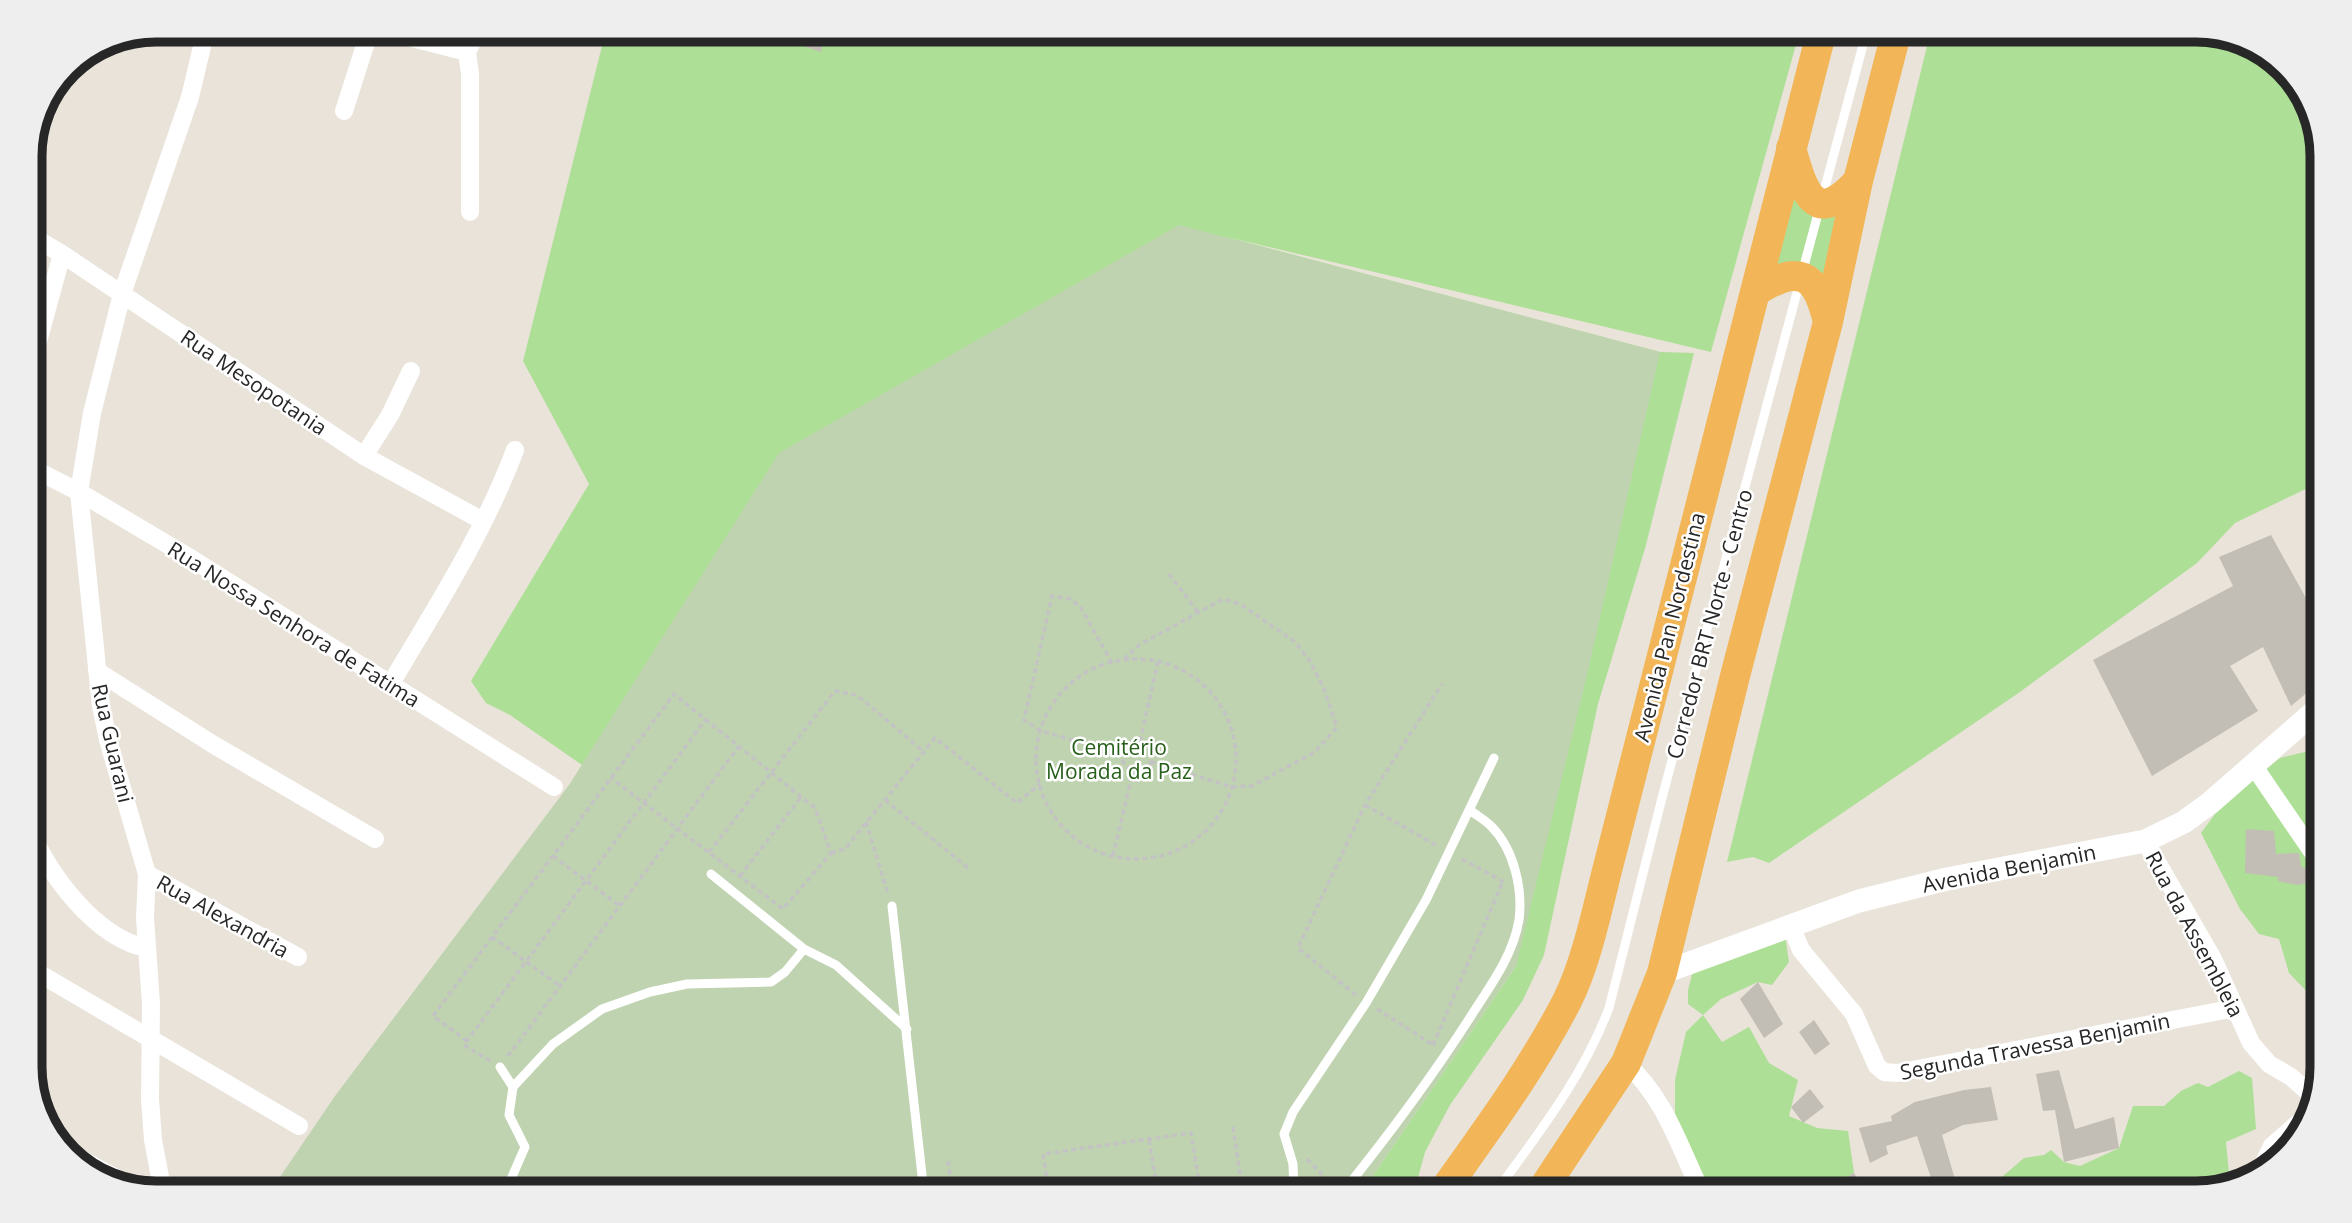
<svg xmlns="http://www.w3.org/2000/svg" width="2352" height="1223" font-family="'Open Sans',sans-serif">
	<rect width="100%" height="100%" fill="#e9e3d9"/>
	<path fill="#addf96" d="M606 30H1800L1711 352 1223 236 1660 352 1694 353 1646 545 1598 704 1544 955 1523 1000 1450 1105 1425 1152 1418 1178 1402 1186 1401 1193H1361L1516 966 595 774 510 715 486 703 471 681 589 484 523 361Z
		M1931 30H2196L2252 43 2301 86 2322 148V481L2235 523 2197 563 2017 694 1769 863 1753 857 1727 862Z
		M1790 147 1811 198 1858 181 1828 322 1815 285 1755 292Z
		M2309 751H2322V1014L2315 1000 2289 973 2279 939 2259 934 2240 909 2201 833 2221 806 2280 758Z
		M1785 935 1789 962 1772 985 1758 982 1721 999 1703 1015 1722 1042 1749 1027 1769 1063 1798 1080 1789 1116 1817 1128 1848 1131 1854 1173 1836 1183 1842 1193H1706L1675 1115V1080L1686 1032 1703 1015 1688 1004V990L1693 971Z
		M2239 1071 2252 1078 2256 1129 2226 1142 2230 1183 2196 1193H2004L1996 1182 2024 1158 2044 1155 2051 1150 2064 1162 2080 1166 2119 1148 2133 1106H2164L2181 1091 2198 1083 2208 1087Z"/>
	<path fill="#c0d3b1" d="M1179 225 1660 352 1586 679 1516 966 1361 1193H269L335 1096 569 785 779 453Z"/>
	<path fill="#c2bdb5" d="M797 30H825L821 52 795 43Z
		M2271 535 2322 627V680L2291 706 2263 647 2230 666 2258 711 2152 776 2093 660 2233 586 2219 557Z
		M2246 829 2274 831 2276 854 2299 853 2301 867 2310 869V882L2298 885 2286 883 2278 881V877L2245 873Z
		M1758 982 1783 1024 1764 1038 1740 999Z
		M1814 1020 1830 1044 1815 1055 1799 1032Z
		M2059 1070 2075 1129 2114 1117 2119 1148 2064 1162 2055 1110 2043 1111 2036 1074Z
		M1991 1087 1998 1120 1963 1125 1942 1135 1959 1193H1936L1917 1136 1886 1146 1888 1154 1870 1163 1859 1128 1892 1121 1891 1116 1915 1102 1964 1090Z
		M1810 1089 1824 1107 1803 1123 1791 1107Z
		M1854 1173 1865 1193H1842L1836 1183Z"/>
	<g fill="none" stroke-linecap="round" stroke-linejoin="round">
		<path stroke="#c3c3c3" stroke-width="3.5" stroke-dasharray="5 3.5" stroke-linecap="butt" d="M1169 574 1198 612
			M1124 659 1139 645 1223 599 1240 604 1294 641 1310 661 1324 689 1337 727 1315 752 1252 786 1232 787 1151 762
			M1036 759a100 100 0 1 1 200 0a100 100 0 1 1-200 0Z
			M1112 663 1081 608 1071 599 1052 596 1024 720 1041 731 1121 754
			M1140 741 1158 662
			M1122 756a15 15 0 1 1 30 0a15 15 0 1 1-30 0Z
			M885 800 968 868
			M1365 805 1436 845
			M866 822 888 894
			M709 852 835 691 857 695 924 752
			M831 853 845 849 935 738 1017 803 1040 784
			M553 856 620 906
			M1113 856 1133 771
			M1462 859 1504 882
			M740 876 801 797
			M492 937 560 986
			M1356 995 1298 948 1365 805 1442 684
			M1377 1009 1435 1046
			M467 1041 433 1016 674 694 815 808 831 853 783 909 611 778
			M1433 1045 1503 881
			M508 1056 739 746
			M490 1061 464 1045 706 719
			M1233 1127 1243 1193
			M1149 1140 1158 1193
			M1307 1159 1331 1184
			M948 1161 953 1193
			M1049 1193 1043 1154 1191 1133 1201 1193
			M1057 1193 1155 1179"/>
		<path stroke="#fff" stroke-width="9" d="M711 874 804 949
			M892 906 924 1193
			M500 1067 513 1087 509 1115 525 1147 505 1193
			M513 1087 553 1044 602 1009 650 992 687 984 771 982 785 972 804 949 836 965 907 1029
			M1294 1193 1293 1164 1284 1134 1293 1112 1366 1003 1426 900 1494 758
			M1342 1193C1388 1136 1432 1077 1471 1016 1490 986 1513 956 1519 920 1523 889 1514 849 1491 826 1485 820 1476 815 1470 810
			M1495 1193C1538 1134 1583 1077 1609 1008L1662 798 1867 30"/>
		<path stroke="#fff" stroke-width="18" d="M381 30 467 52
			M467 52 470 74V212
			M467 52 478 30
			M344 111 370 30
			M30 235 62 254 364 456 483 521
			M30 371 62 254
			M364 456 390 415 411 371
			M30 467 79 492 192 559 554 787
			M97 671 214 745 375 839
			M390 685C435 609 484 533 515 450
			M2253 765 2322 866
			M30 829C49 875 95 937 146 948
			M2145 841 2213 959 2251 1043 2269 1064 2291 1077 2315 1098
			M147 874 298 957
			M1791 926 1801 950 1854 1014 1877 1066 1884 1072 1897 1073 2235 1008
			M30 968 299 1126
			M1626 1063C1667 1101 1678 1145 1702 1193
			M68 1152 136 1189
			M2258 1175 2272 1146 2312 1111
			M163 1193 153 1140 150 1099 151 1004 145 918 147 874 108 740 101 706 79 492 92 413 122 294 190 97 206 30"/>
		<path stroke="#fff" stroke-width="23" d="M1662 973 1859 901 1947 879 2145 841 2184 822 2210 803 2322 705"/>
		<path stroke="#f2b659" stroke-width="30" d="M1791 148C1803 190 1814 230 1858 181
			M1755 292C1799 264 1816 272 1828 322
			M1442 1193C1486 1131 1532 1069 1567 1001 1588 959 1598 904 1610 859L1822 30
			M1540 1193 1626 1063 1662 973 1735 676 1828 322 1858 181 1897 30"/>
	</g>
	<g text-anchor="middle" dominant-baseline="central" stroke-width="5" stroke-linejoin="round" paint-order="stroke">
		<g font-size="21" fill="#272727" stroke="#fff">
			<text transform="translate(254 382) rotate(34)">Rua Mesopotania</text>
			<text transform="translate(294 624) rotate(32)">Rua Nossa Senhora de Fatima</text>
			<text transform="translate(1709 624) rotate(-75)">Corredor BRT Norte - Centro</text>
			<text transform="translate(1669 627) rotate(-76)">Avenida Pan Nordestina</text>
			<text transform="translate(113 743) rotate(77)">Rua Guarani</text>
			<text transform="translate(2009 868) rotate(-11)">Avenida Benjamin</text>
			<text transform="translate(223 916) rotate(29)">Rua Alexandria</text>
			<text transform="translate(2195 934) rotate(62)">Rua da Assembleia</text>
			<text transform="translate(2035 1046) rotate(-11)">Segunda Travessa Benjamin</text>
		</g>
		<g font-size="21" fill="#28601b" stroke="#fff">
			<text x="1119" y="747">Cemitério<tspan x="1119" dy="24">Morada da Paz</tspan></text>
		</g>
	</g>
	<path d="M0 0H2352V1223H0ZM156 42H2196A114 114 0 0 1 2310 156V1067A114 114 0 0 1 2196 1181H156A114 114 0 0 1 42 1067V156A114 114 0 0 1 156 42Z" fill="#eee" fill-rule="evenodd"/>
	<path fill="none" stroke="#272727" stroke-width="9" d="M156 42H2196A114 114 0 0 1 2310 156V1067A114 114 0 0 1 2196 1181H156A114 114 0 0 1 42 1067V156A114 114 0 0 1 156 42Z"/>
</svg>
